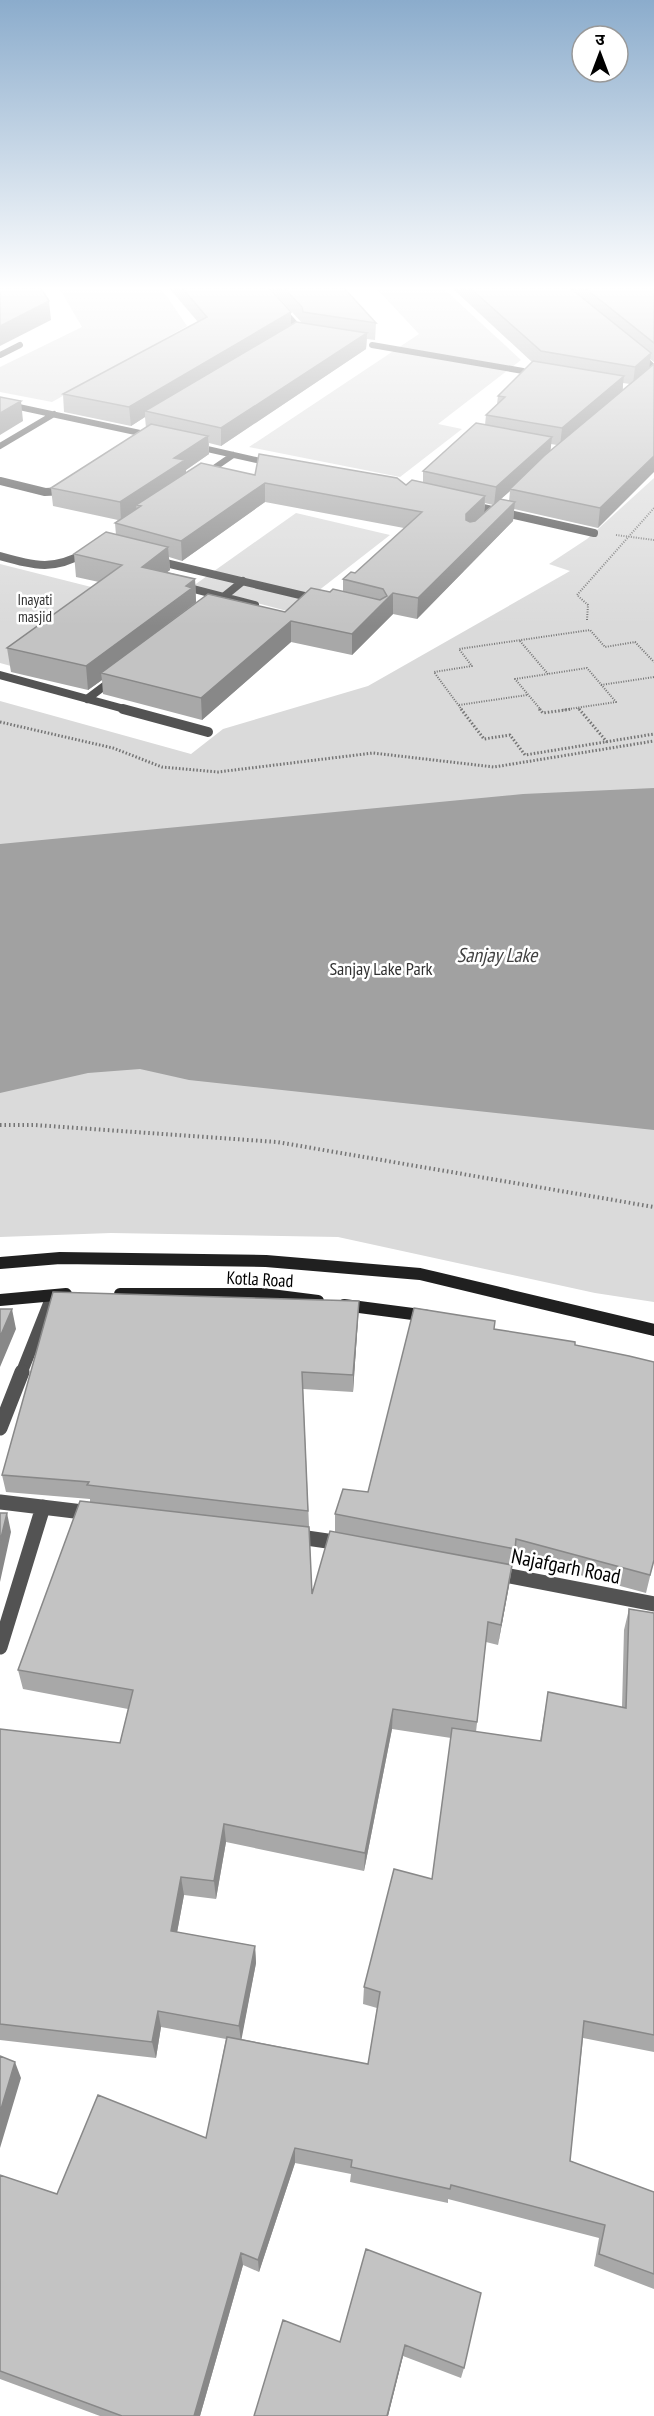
<svg xmlns="http://www.w3.org/2000/svg" width="654" height="2416" font-family="'PT Sans Narrow','Noto Sans Devanagari',sans-serif">
	<rect width="100%" height="100%" fill="#fff"/>
	<path fill="#dadada" d="M59 288H161L187 326 52 402 0 392V367L82 327Z
		M376 288H443L521 360 438 424 462 429 400 477 249 447 419 334Z
		M654 478V1302L595 1293 338 1237 111 1233 0 1237V701L191 754 223 729 368 686 570 571 549 564 587 539Z
		M296 513 390 535 291 612 193 586Z
		M0 564 115 593 11 666 0 663Z"/>
	<path fill="#a1a1a1" d="M654 788V1130L189 1080 140 1069 88 1073 0 1093V844L523 794Z"/>
	<g fill="none" stroke-linecap="round" stroke-linejoin="round">
		<path stroke="#757575" stroke-width="2" stroke-dasharray="1 1.5" stroke-linecap="butt" d="M616 535 654 540
			M587 620 588 605 577 595 654 508
			M520 641 548 674
			M601 685 654 677
			M459 705 527 695
			M578 708 580 710
			M462 710 434 672 472 666 459 649 590 630 605 647 635 642 654 662
			M541 710 515 679 587 668 616 702 562 710"/>
		<path stroke="#757575" stroke-width="3" stroke-dasharray="1.5 2" stroke-linecap="butt" d="M461 709 484 739 510 735 525 755 654 734
			M539 709 543 713 572 709
			M579 709 607 742
			M0 722 113 748 162 767 218 772 373 753 494 767 654 741"/>
		<path stroke="#757575" stroke-width="4" stroke-dasharray="1.5 3" stroke-linecap="butt" d="M0 1125H35L277 1142 654 1207"/>
		<path stroke="#535353" stroke-width="6" d="M372 345 523 371"/>
		<path stroke="#535353" stroke-width="6" d="M263 288 298 327 292 334
			M638 352 654 368
			M0 355 20 345
			M0 403 154 436
			M0 446 54 414
			M194 446 274 464
			M204 475 233 455"/>
		<path stroke="#535353" stroke-width="8" d="M0 481 45 492 66 491
			M470 505 594 533
			M0 556C36 566 53 571 87 552
			M153 560 317 599
			M182 586 255 605
			M211 607 243 581
			M0 675 128 710
			M87 699 115 678"/>
		<path stroke="#535353" stroke-width="10" d="M123 709 208 732"/>
		<path stroke="#535353" stroke-width="12" d="M21 1374 52 1296"/>
		<path stroke="#535353" stroke-width="15" d="M0 1428 22 1372
			M0 1502 91 1513
			M293 1536 341 1543
			M494 1573 654 1604
			M0 1647 43 1507"/>
		<path stroke="#202020" stroke-width="12" d="M0 1263 60 1258 266 1261 420 1274 654 1330
			M120 1294H263L318 1301
			M0 1300 66 1294
			M344 1305 428 1316"/>
	</g>
	<path fill="#a8a8a8" fill-rule="evenodd" d="M169 288H269L291 325 302 323 270 288H346V290L376 323 375 340 367 339 366 349 221 446 209 443V454L186 470V473L255 475 406 485 423 482V471L485 425 486 415 497 404 498 396 532 362 452 288H654V362L650 359 598 528 514 509 513 521 417 619 393 614 352 655 291 642 202 720 103 694 102 680 88 690 11 672 7 648 99 582 76 577 74 554 116 535 115 523 118 520 53 506 51 488 146 428 145 417 131 426 64 412 63 394 198 322ZM623 383 630 384 623 390ZM551 444 557 445 550 451ZM510 491 509 501 501 499ZM265 502 404 528 355 573 343 579V591L330 592 285 612 196 602 195 579 167 572 170 570 169 557 182 561ZM485 503 493 505 484 513Z
		M358 1319 353 1392 303 1389 312 1594 335 1532V1514L368 1492 495 1329 575 1345 654 1560 646 1593 514 1557 498 1645 486 1642 476 1732 540 1741 548 1692 622 1707 624 1630 629 1609 654 1613V2052L583 2038 570 2161 654 2192V2289L594 2266 599 2238 448 2199V2203L350 2182 351 2174 295 2163 259 2272 243 2265 200 2416H100L0 2379V2175L57 2194 206 2138 226 2039 161 2027 156 2058 0 2040V1729L120 1743 128 1709 23 1689 18 1670 90 1502V1499L6 1492 2 1475ZM392 1729 451 1738 432 1879 364 1987 363 2004 377 2008 368 2064 241 2039 256 1963 255 1946 177 1932 184 1895 216 1899 226 1842 364 1871Z
		M366 2249 464 2368 461 2378 403 2356 388 2416H254L340 2342Z"/>
	<path fill="#888" d="M49 301 51 320 0 346V326Z
		M291 312V329L145 411V417L131 426 129 407Z
		M367 333 366 349 221 446V428Z
		M651 353 649 371 633 384 635 367Z
		M624 376 622 393 560 446 562 428Z
		M21 401 23 421 0 435V413Z
		M208 436 209 454 186 470V479L141 506 136 505 137 511 121 521 120 502 174 458Z
		M552 437 550 455 510 489V491L494 505 496 487Z
		M654 456V472L598 528 600 508Z
		M265 483V502L182 561 181 541Z
		M485 496 484 515 465 534 466 514Z
		M515 502 513 521 417 619 418 598Z
		M168 547 170 570 144 590 142 567Z
		M195 579 196 602 101 673 102 680 88 690 86 666Z
		M393 593V614L352 655V634Z
		M291 621V642L202 720 201 698Z
		M359 1301 358 1319 353 1392V1375Z
		M12 1309 16 1329 0 1367V1337Z
		M7 1513 11 1532 0 1582V1542Z
		M512 1565 509 1586 498 1645 501 1625Z
		M393 1709 392 1729 364 1871 365 1853Z
		M224 1824 226 1842 216 1899 214 1881Z
		M181 1877 184 1895 174 1949 171 1931Z
		M255 1946 256 1963 241 2042 239 2026Z
		M158 2011 161 2027 156 2058 152 2042Z
		M15 2062 21 2078 0 2148V2112Z
		M295 2148V2163L259 2272 258 2260Z
		M241 2253 243 2265 200 2416H194Z
		M405 2345 403 2356 388 2416H387Z"/>
	<path fill="#c3c3c3" stroke="#888" stroke-width="1.5" d="M0 288H41L49 301 0 326Z
		M182 288H269L291 312 129 407 63 394 207 317Z
		M284 288H344L376 323 303 312 302 307Z
		M470 288H570L651 353 635 367 541 351Z
		M585 288H654V343Z
		M296 322 367 333 221 428 145 411Z
		M533 361 624 376 562 428 486 415 505 397 498 396Z
		M654 364V456L600 508 510 489 544 456Z
		M0 397 21 401 0 413Z
		M476 423 552 437 496 487 423 471Z
		M151 424 208 436 174 458 185 460 120 502 51 488Z
		M259 454 397 478 406 485 412 480 485 496 466 514V520L470 522 475 521 500 499 515 502 418 598 393 593 352 634 291 621 201 698 101 673 208 594 285 612 311 588 330 592 333 589 380 600 387 596 383 589 343 579 351 572 355 573 422 512 265 483 181 541 115 523 141 506 136 505 201 463 255 475Z
		M106 532 168 547 142 567 195 579 186 586 192 588 86 666 7 648 122 565 74 554Z
		M53 1292 359 1301 353 1375 302 1372 308 1511 87 1485 89 1482 2 1475Z
		M414 1308 495 1321 494 1329 575 1342V1345L629 1356 654 1362V1560L650 1575 516 1539 515 1549 335 1514 343 1489 368 1492Z
		M0 1309H12L0 1337Z
		M80 1501 309 1527 312 1594 330 1531 512 1565 501 1625 488 1622 477 1722 393 1709 365 1853 224 1824 214 1881 181 1877 171 1931 255 1946 239 2026 158 2011 152 2042 0 2024V1729L120 1743 133 1690 18 1670Z
		M0 1513H7L0 1542Z
		M629 1609 654 1613V2035L584 2021 570 2161 654 2192V2274L599 2254 605 2225 451 2185 450 2189 351 2167 352 2160 295 2148 258 2260 241 2253 194 2416H122L0 2371V2175L57 2194 98 2095 206 2138 227 2037 368 2064 380 1992 364 1987 394 1869 432 1879 452 1728 541 1741 548 1692 626 1708Z
		M0 2056 15 2062 0 2112Z
		M366 2249 481 2293 464 2368 405 2345 387 2416H254L283 2320 340 2342Z"/>
	<linearGradient id="sky" x2="0" y2="1"><stop stop-color="#8baccc"/><stop offset="0.46" stop-color="#fff"/><stop offset="1" stop-color="#fff" stop-opacity="0"/></linearGradient>
	<rect width="654" height="626" fill="url(#sky)"/>
	<g text-anchor="middle" dominant-baseline="central" stroke-width="5" stroke-linejoin="round" paint-order="stroke">
		<g font-size="15" fill="#313131" stroke="#fff">
			<text x="35" y="599">Inayati<tspan x="35" dy="17">masjid</tspan></text>
		</g>
		<g font-size="18" fill="#313131" stroke="#fff">
			<text x="381" y="968">Sanjay Lake Park</text>
		</g>
		<g font-size="18" fill="#000" stroke="#fff">
			<text transform="translate(260 1279) rotate(3)">Kotla Road</text>
		</g>
		<g font-size="20" font-style="italic" fill="#424242" stroke="#fff">
			<text x="497" y="955">Sanjay Lake</text>
		</g>
		<g font-size="21" fill="#000" stroke="#fff">
			<text transform="translate(566 1566) rotate(11)">Najafgarh Road</text>
		</g>
	</g>
	<g transform="translate(600 54)"><circle r="28" fill="#ffffff" stroke="#999999" stroke-width="1.5"/>
	<path d="M0-4.5L10 22L0 15L-10 22Z" fill="#000000"/>
	<text y="-9" font-size="16" font-weight="bold" text-anchor="middle" fill="#000000">उ</text>
	</g>
</svg>
